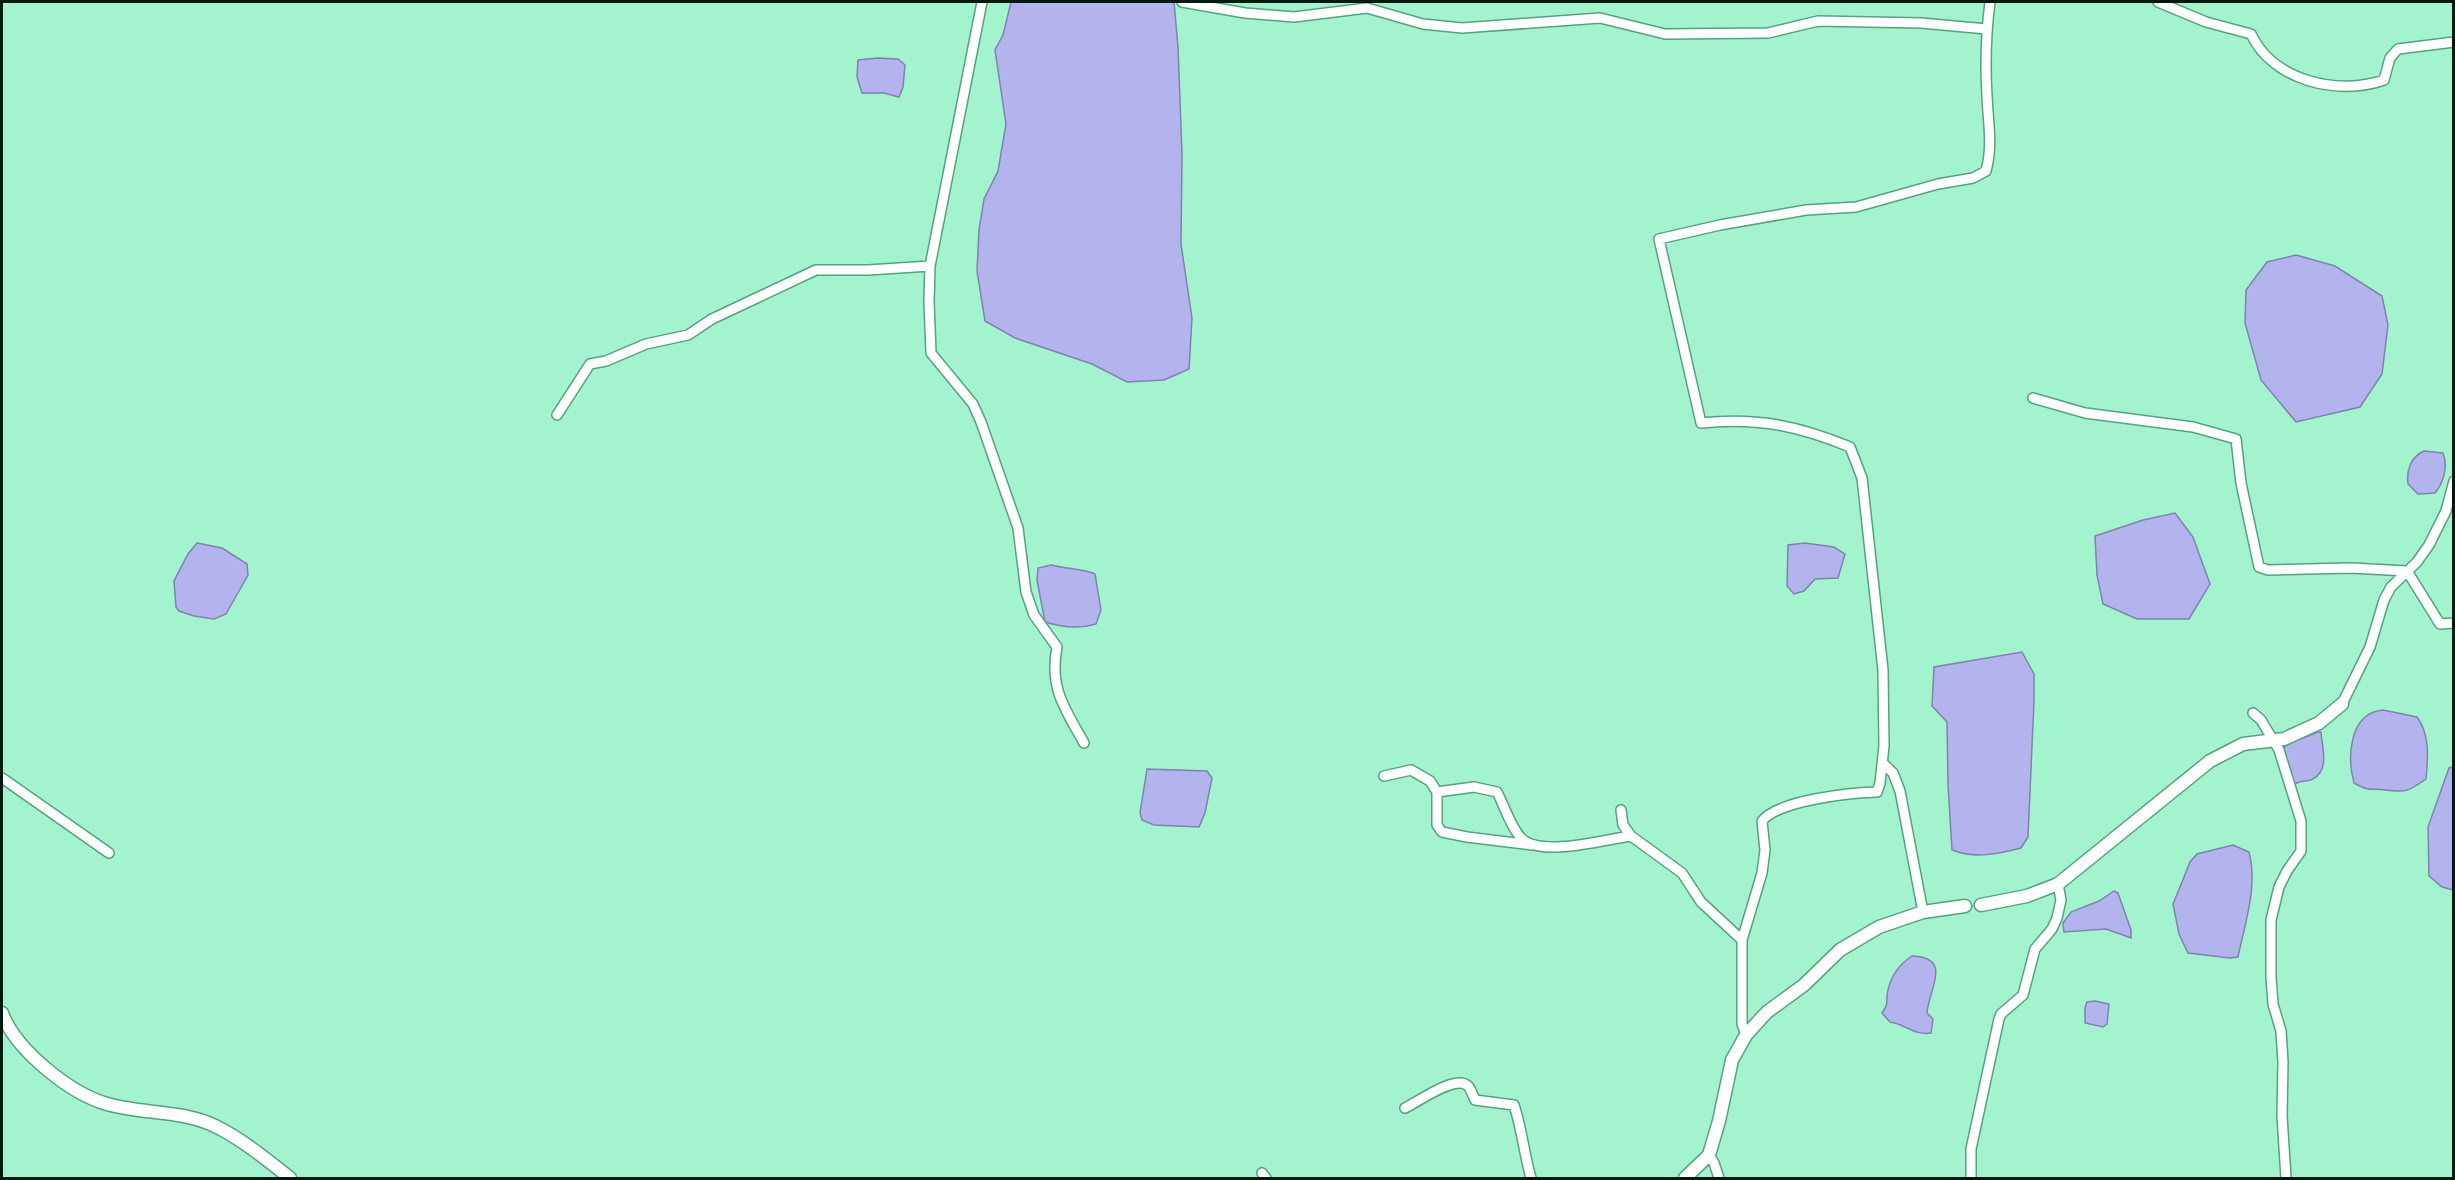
<svg xmlns="http://www.w3.org/2000/svg" width="2455" height="1180" font-family="Cabin,sans-serif">
	<rect width="100%" height="100%" fill="#a4f3cf"/>
	<path fill="#b3b3ee" stroke="#7e84ab" stroke-width="1.5" d="M1011 2H1174L1178 47 1182 154 1181 244 1192 318 1189 369 1164 380 1127 382 1092 364 1015 338 985 321 977 271 979 230 984 199 998 171 1006 124 995 50 1003 35Z
		M877 58 898 59 905 65 903 87 899 97 884 93H862L857 77 858 60Z
		M2296 255 2335 266 2382 296 2388 325 2382 374 2360 407 2296 422 2261 380 2245 323 2246 290 2267 262Z
		M2424 451 2443 453C2448 466 2444 482 2435 493L2418 494 2408 484C2406 470 2411 457 2424 451Z
		M2175 513 2193 537 2210 584 2189 619H2137L2103 604 2097 575 2095 536 2143 520Z
		M197 543 222 548 247 564 248 575 226 614 214 619 194 616 179 611 176 607 174 581 188 554Z
		M1805 543 1834 547 1845 554 1838 578 1815 579 1804 591 1794 594 1787 586 1788 545Z
		M1051 565C1066 569 1081 568 1095 574L1101 610 1096 624C1080 629 1061 627 1045 622L1037 580 1038 568Z
		M2022 652 2034 674V701L2028 837 2021 848C1998 854 1975 859 1952 850L1948 784 1947 722 1932 706 1934 667Z
		M2383 710 2417 717C2430 734 2428 758 2426 779 2409 791 2406 793 2386 790 2369 788 2370 792 2354 783 2347 757 2349 713 2383 710Z
		M2317 732H2321C2322 747 2330 770 2313 779 2307 782 2301 780 2295 784L2291 778 2283 748C2291 740 2307 738 2317 732Z
		M2453 767H2454L2453 890 2442 887 2429 876 2428 827 2449 768Z
		M1147 769 1207 771 1212 778 1205 813 1199 827 1154 825 1142 820 1140 813Z
		M2233 845 2249 852C2258 886 2245 923 2238 957L2230 958 2188 953 2179 934 2173 904 2180 887 2190 862 2197 854Z
		M2114 891 2118 893 2131 930V938L2106 929 2064 932 2063 923 2071 912 2099 901Z
		M1912 956C1954 957 1928 991 1927 1013L1933 1019 1931 1033C1915 1036 1905 1024 1890 1022L1882 1013C1890 1002 1885 1001 1888 990 1891 976 1900 964 1912 956Z
		M2095 1001 2109 1004 2107 1024 2103 1027 2085 1023V1008L2087 1002Z"/>
	<g fill="none" stroke-linecap="round" stroke-linejoin="round">
		<g stroke="#55a281" stroke-width="12">
			<path id="street" d="M982 2 930 266 929 302 931 353 973 404 981 422 1018 528 1026 592 1034 615 1057 647C1049 688 1065 709 1084 743
				M1182 2 1245 13 1294 17 1367 8 1423 24 1462 28 1600 18 1665 34 1768 33 1818 21 1921 23 1987 29
				M2158 2 2206 22 2251 34C2273 81 2338 96 2384 80L2390 58 2398 49 2454 42
				M2033 398 2085 413 2193 427 2236 439 2241 483 2259 567 2268 570 2351 568 2407 571
				M557 415 590 364 606 361 646 344 688 335 712 319 816 270H868L930 266
				M2407 571 2440 624 2454 623
				M2342 704 2370 647 2384 600 2391 587 2417 562 2429 545 2446 511 2454 481
				M2253 713 2261 720 2279 750 2301 821V851L2287 871 2279 887 2271 920V977L2273 1004 2281 1031 2283 1062 2282 1116 2286 1178
				M1883 763 1893 773 1900 791 1923 912
				M1384 776 1411 770 1430 781 1437 792 1474 787 1497 792C1505 807 1510 826 1521 838 1541 858 1606 839 1631 836L1682 873 1701 902 1742 940
				M2 778 109 853
				M1437 792V825L1442 832 1467 837 1532 845
				M1621 810 1623 825 1631 836
				M1746 1035 1742 1024V940L1762 873 1765 850 1762 821C1779 800 1849 793 1877 792L1880 783 1884 746 1883 670 1862 478 1850 447C1799 426 1757 417 1701 423L1659 239 1720 225 1806 210 1856 207 1938 184 1973 178 1986 171C1993 145 1988 122 1987 96 1985 64 1986 33 1990 2
				M1405 1108C1418 1102 1456 1074 1468 1086 1471 1089 1473 1096 1475 1100L1514 1105C1522 1129 1524 1154 1531 1178
				M1709 1155 1714 1163 1719 1178
				M1262 1173 1266 1178
				M1971 1178V1149L1999 1019 2001 1014 2023 995 2035 949 2052 929 2057 918 2061 900 2058 884"/>
		</g>
		<g stroke="#55a281" stroke-width="15">
			<path id="secondary" d="M1981 905 2027 896 2058 884 2210 761 2243 744 2284 739 2319 723 2342 704
				M2 1013C15 1049 69 1093 107 1104 142 1114 181 1110 215 1126 242 1139 267 1160 290 1178
				M1685 1178 1709 1155 1719 1121 1732 1060 1746 1035 1767 1012 1804 985 1840 950 1879 927 1923 912 1965 906"/>
		</g>
		<use href="#street" stroke="#fff" stroke-width="9"/>
		<use href="#secondary" stroke="#fff" stroke-width="12"/>
	</g>
	<rect width="2455" height="1180" fill="none" stroke="#01180e" stroke-width="6"/>
</svg>
